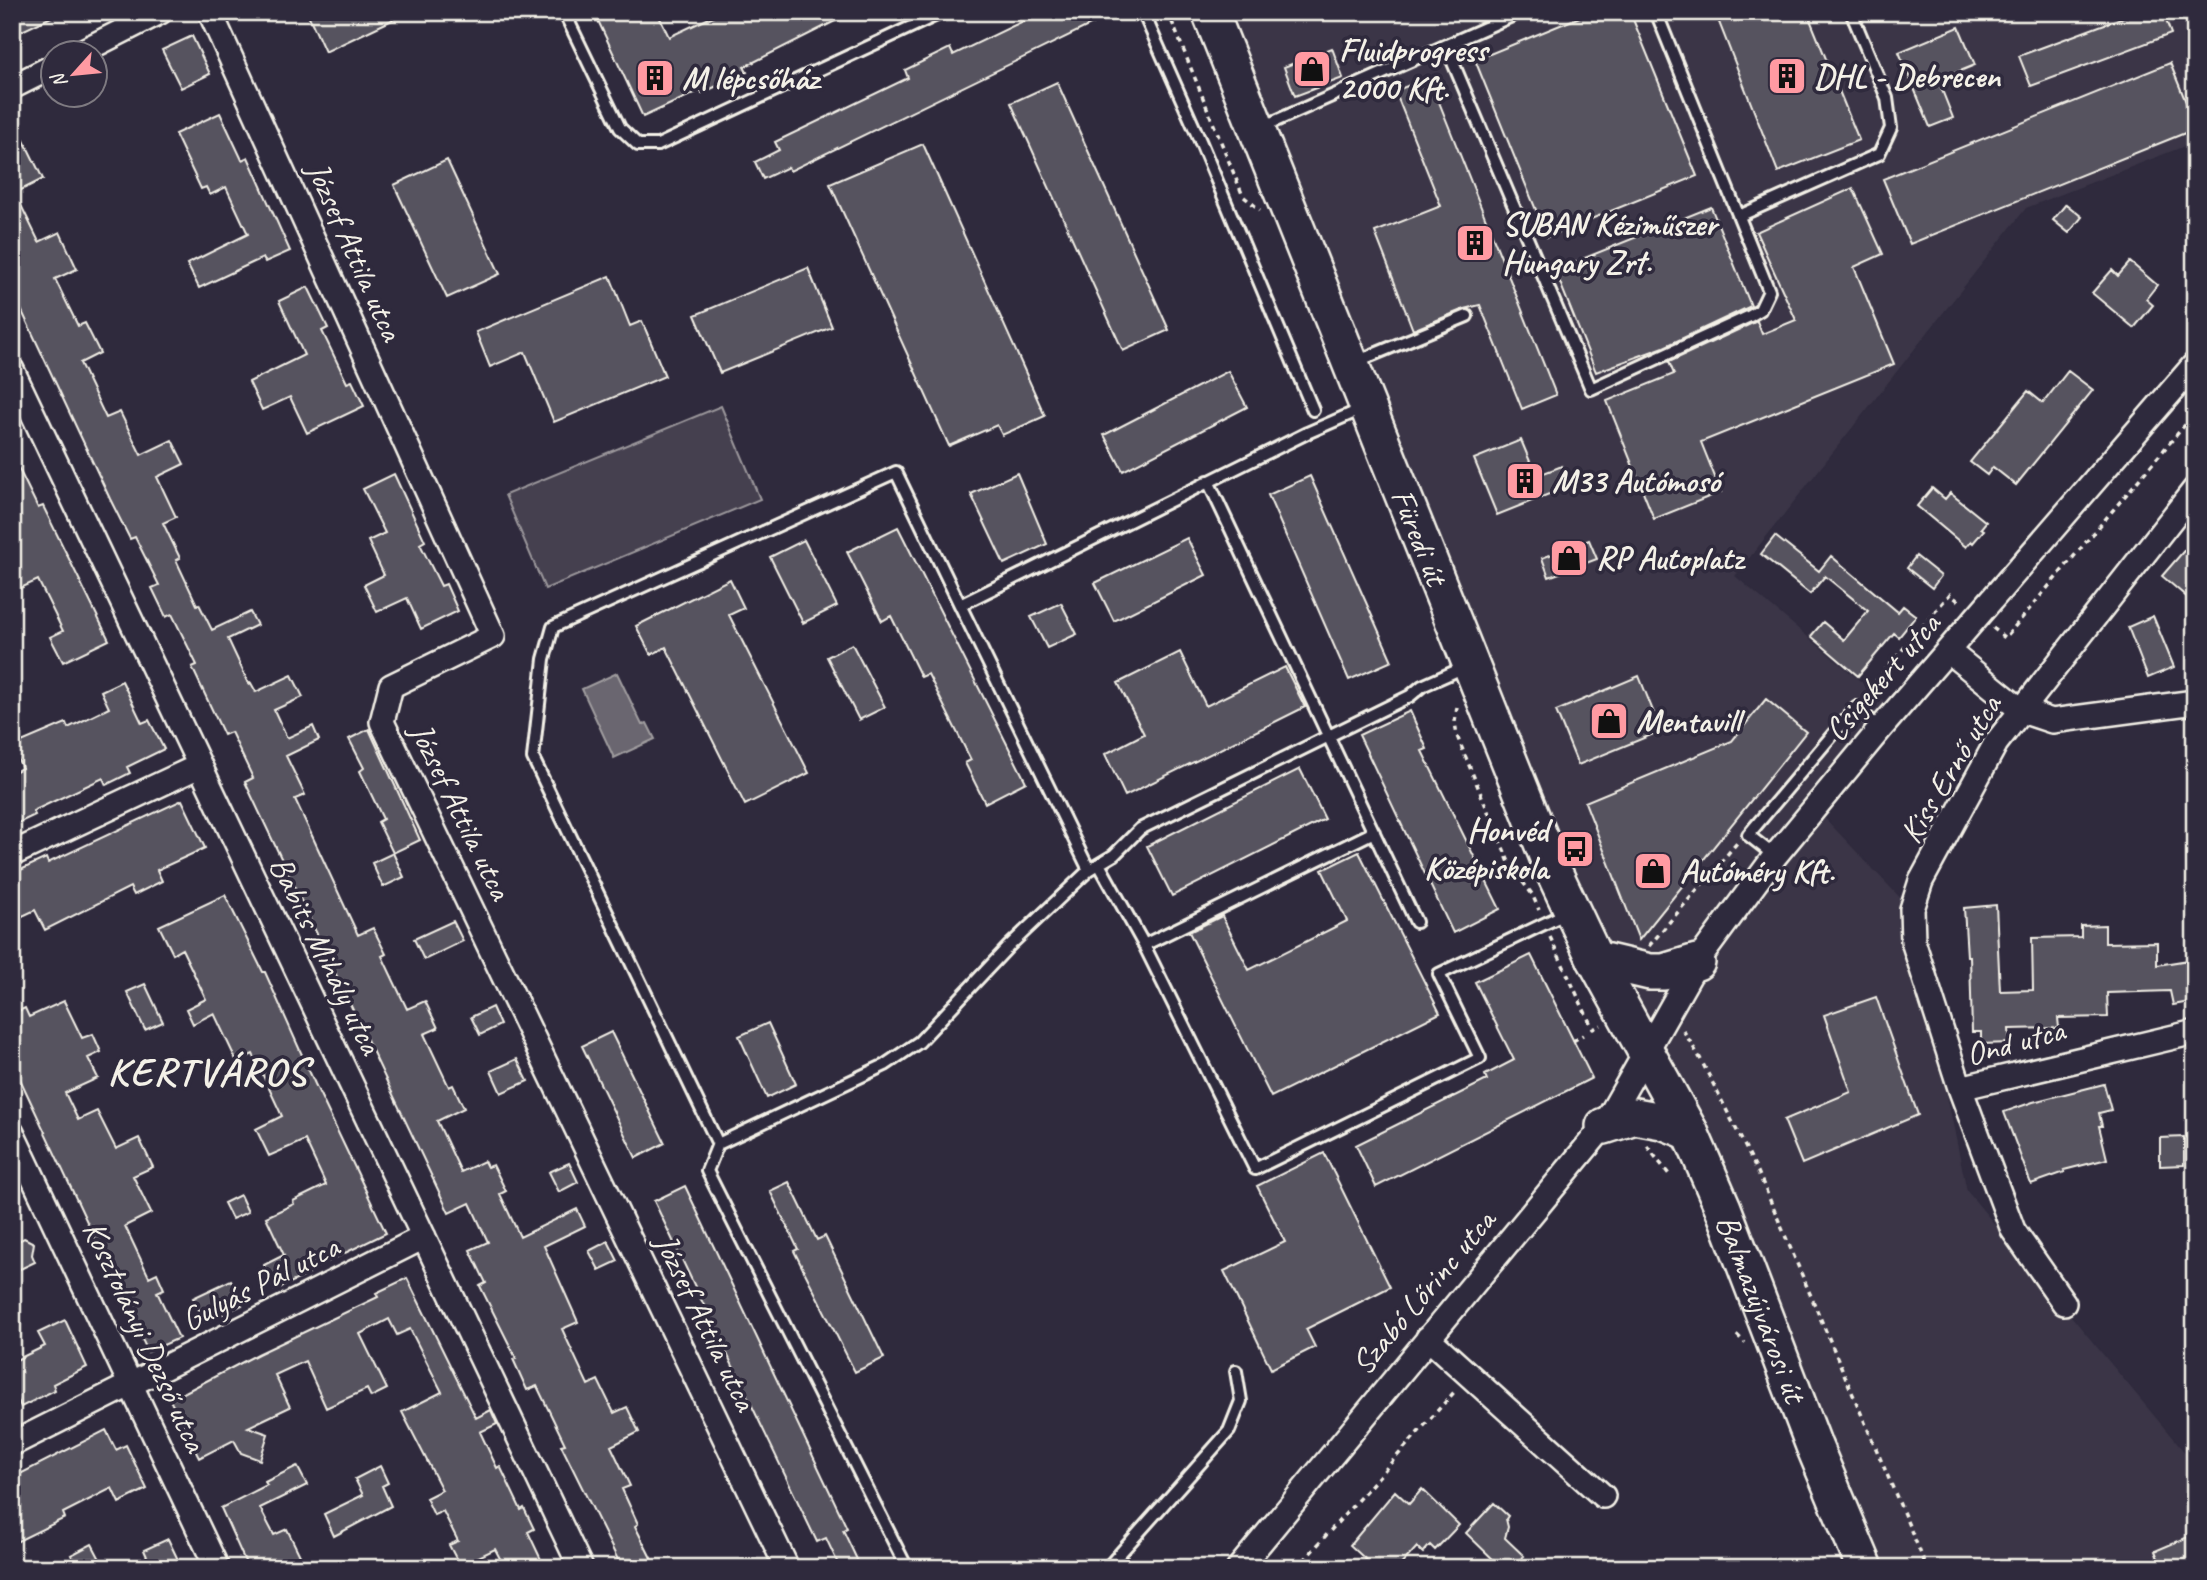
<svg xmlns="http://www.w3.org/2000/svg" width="2207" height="1580" font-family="Caveat,sans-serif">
	<rect width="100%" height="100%" fill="#2f2a3d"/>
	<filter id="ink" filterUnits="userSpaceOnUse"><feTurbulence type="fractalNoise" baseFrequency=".0143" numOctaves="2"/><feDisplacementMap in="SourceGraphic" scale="14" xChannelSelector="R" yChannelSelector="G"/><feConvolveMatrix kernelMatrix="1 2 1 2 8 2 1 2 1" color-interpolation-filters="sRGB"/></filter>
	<g filter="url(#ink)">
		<path fill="#3b3647" d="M1222 12H2195V142L2026 208 1735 576 1896 711 1817 810 1907 905 1967 1191 2195 1465V1568H1859L1645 1056Z"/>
		<path fill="#454050" stroke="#9c989c" stroke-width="2" d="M721 406 760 499 545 589 505 495Z"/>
		<path fill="#6a6670" stroke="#a19ea0" stroke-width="2" d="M617 673 642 725 647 723 655 739 614 758 582 689Z"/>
		<path fill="#56525f" stroke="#f4f1e8" stroke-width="2" d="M12 12H62L20 32Z
			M307 12H409L325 52Z
			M594 12H657L669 37 722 12H853L744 67 747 72 702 93 701 90 643 117Z
			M1042 12H1117L790 171 788 167 763 179 755 162 779 150 775 142 908 78 905 70 950 48 953 55Z
			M1592 12H1630L1697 176 1547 237 1475 60Z
			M1715 12H1807L1859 140 1778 172Z
			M2137 12H2163L2171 34 2031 86 2019 56Z
			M1959 27 1975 65 1938 80 1953 118 1930 127 1899 52Z
			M192 36 210 74 181 88 162 50Z
			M1332 48 1343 78 1295 96 1284 67Z
			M2170 63 2195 124V129L1910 244 1883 179Z
			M1429 77 1556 395 1522 409 1480 305 1464 309 1413 330 1375 232 1441 206 1395 91Z
			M1057 82 1169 330 1123 351 1011 103Z
			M220 113 242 160 248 157 290 251 265 262 263 258 254 262 199 288 187 264 248 234 226 187 210 195 206 187 201 189 175 134Z
			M12 116 43 179 15 193 39 242 60 232 77 269 55 279 78 326 85 323 100 353 80 363 106 418 120 412 141 455 172 440 184 464 157 477 176 517 163 523 180 558 176 560 197 605 199 604 212 630 250 612 257 625 228 639 249 684 251 683 256 692 292 675 303 697 274 710 287 738 313 726 319 740 286 756 305 795 295 799 358 935 373 928 386 954 382 956 407 1009 425 1001 438 1028 424 1034 449 1087 453 1085 464 1108 437 1121 461 1172 484 1161 487 1167 493 1165 506 1191 500 1194 520 1237 577 1209 585 1226 544 1246 578 1322 562 1329 588 1385 598 1380 614 1413 627 1407 639 1432 611 1446 630 1486 622 1489 638 1524 635 1526 656 1568H622L561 1445 565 1444 537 1386 527 1390 513 1359 516 1358 480 1286 486 1283 470 1250 488 1242 470 1203 449 1213 245 782 253 778 231 732 224 735 192 667 197 665 172 614 166 617 152 588 159 585 135 537 130 539 110 499 12 290Z
			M923 144 1045 416 1002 435 997 425 949 446 830 184Z
			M447 160 500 274 447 298 394 185Z
			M1853 188 1883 254 1854 267 1894 364 1701 442 1721 492 1654 519 1607 401 1674 374 1669 362 1757 321 1762 334 1796 320 1756 232Z
			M2066 204 2082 217 2069 233 2053 220Z
			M1711 207 1751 306 1664 347 1596 372 1555 270Z
			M2130 262 2157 285 2146 299 2153 305 2134 328 2092 293 2112 270 2118 276Z
			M808 268 832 327 720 373 695 315Z
			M610 276 630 326 642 321 665 376 554 422 525 352 490 367 476 332Z
			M308 287 328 328 322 331 347 383 352 381 364 406 307 433 290 397 262 410 249 382 304 355 279 301Z
			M1228 371 1247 407 1123 471 1104 435Z
			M2068 371 2093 390 2016 485 1993 467 1987 475 1970 462 2028 391 2043 403Z
			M1521 440 1536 476 1562 466 1569 486 1497 515 1474 459Z
			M12 455 38 508 43 506 109 640 63 662 50 637 63 631 38 580 12 592Z
			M1017 473 1047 544 1004 564 971 494Z
			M394 474 425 541 420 544 441 586 446 584 458 611 421 629 407 598 377 612 364 585 384 575 368 541 385 533 363 489Z
			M1310 476 1392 661 1349 680 1268 495Z
			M1932 488 1945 499 1950 493 1986 522 1981 528 1984 530 1973 543 1971 541 1966 547 1917 506Z
			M898 527 1026 782 985 803 965 763 971 760 928 674 921 677 891 616 882 621 847 552Z
			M1775 536 1819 571 1831 556 1898 612 1903 606 1916 616 1899 637 1894 633 1858 676 1811 636 1823 622 1844 640 1868 611 1825 576 1810 594 1761 554Z
			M1187 538 1206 575 1114 621 1095 583Z
			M2195 538V604L2162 576Z
			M804 540 837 606 803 623 770 557Z
			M1589 540 1597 559 1549 577 1542 558Z
			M1916 556 1941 576 1932 588 1907 568Z
			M730 579 744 608 729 615 809 773 745 805 666 647 651 655 636 626Z
			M1061 603 1077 634 1047 648 1031 617Z
			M2153 616 2174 667 2148 678 2128 627Z
			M852 644 885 707 859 720 827 657Z
			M1180 652 1206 706 1285 667 1305 707 1125 796 1105 754 1144 734 1118 683Z
			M1639 676 1661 731 1578 765 1556 711Z
			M122 681 142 723 149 720 164 749 127 767 130 773 106 785 103 778 33 811 35 815 12 826V773L22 768 12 746 66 723 68 728 109 708 101 691Z
			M1766 699 1806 732 1639 940 1585 802 1732 741Z
			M1410 711 1427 749 1422 751 1500 909 1453 933 1359 735Z
			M369 729 420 840 393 853 378 822 383 819 360 771 364 768 349 739Z
			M1300 769 1325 819 1172 896 1147 846Z
			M182 800 205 848 157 870 162 881 134 895 130 887 45 930 35 910 12 921V874L46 858 48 863Z
			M1359 852 1440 1013 1271 1097 1189 932 1222 916 1249 970 1347 921 1322 870Z
			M393 853 404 877 383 887 372 863Z
			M225 895 263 972H265L315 1084 386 1233 308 1271 309 1274 275 1290 264 1265 284 1255 266 1217 294 1204 293 1201 326 1185 305 1140 269 1156 256 1129 282 1116 253 1054 237 1062 214 1013 193 1024 186 1009 206 999 182 949 173 954 159 926Z
			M1996 905 2000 991 2033 990 2032 938 2081 937V926L2105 925V943L2157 942V965L2195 959V1001L2173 1005 2170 991 2107 993 2108 1017 2058 1018 2059 1028 2009 1029 2010 1043 1981 1044V1032H1972L1970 956H1967L1964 908Z
			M453 921 463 941 424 960 414 939Z
			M1531 955 1592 1078 1376 1187 1356 1145 1487 1080 1485 1075 1514 1060 1475 982Z
			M145 984 163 1022 145 1030 127 992Z
			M1876 997 1918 1115 1802 1164 1784 1120 1851 1092 1824 1015Z
			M64 1001 82 1038 93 1034 101 1052 88 1058 98 1078 65 1093 78 1120 97 1111 116 1149 139 1138 153 1167 133 1176 151 1213 125 1226 149 1277 157 1273 164 1289 157 1292 179 1338 148 1352 12 1062V1014L25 1008 29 1017Z
			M492 1007 500 1025 480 1035 471 1017Z
			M768 1023 796 1084 767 1098 739 1036Z
			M611 1032 665 1143 636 1158 582 1046Z
			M517 1059 528 1081 501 1093 491 1071Z
			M2104 1084 2111 1110 2099 1113 2102 1126H2099L2107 1159 2064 1170 2065 1172 2031 1184 2004 1112 2033 1102Z
			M2184 1137V1165L2160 1166V1138Z
			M1324 1153 1390 1287 1306 1329 1315 1347 1271 1369 1224 1271 1285 1242 1257 1186Z
			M569 1163 578 1182 559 1192 549 1172Z
			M789 1182 817 1240 825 1236 884 1358 855 1372 794 1251 798 1249 770 1191Z
			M685 1186 847 1528 843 1530 861 1568H840L826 1538 817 1542 654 1201Z
			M240 1195 248 1212 232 1219 224 1203Z
			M24 1238 34 1243 32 1255 35 1262 12 1273V1244Z
			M608 1241 618 1261 599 1270 589 1251Z
			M407 1278 476 1418 491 1410 497 1424 480 1432 497 1468 500 1466 521 1510 524 1508 534 1529 528 1532 545 1568H505L495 1549 460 1566 449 1545 458 1541 443 1511 434 1515 426 1498 442 1490 402 1412 442 1392 410 1329 397 1335 389 1319 360 1334 387 1389 371 1397 367 1389 326 1408 305 1361 275 1375 290 1407 248 1427 268 1434 260 1460 241 1453 234 1440 199 1458 170 1400 258 1354 378 1297 376 1293Z
			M231 1280 242 1305 205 1322 193 1298Z
			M65 1320 87 1367 53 1384 55 1390 21 1407 12 1388V1362L45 1346 38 1333Z
			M106 1430 116 1450 126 1445 147 1489 119 1503 112 1488 63 1513 65 1518 12 1544V1478Z
			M297 1466 307 1485 260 1508 274 1535 287 1529 306 1568H248L221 1508 267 1485 265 1482Z
			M380 1466 388 1483 382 1486 391 1506 334 1536 324 1514 363 1495 355 1479Z
			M1422 1489 1459 1525 1435 1550 1430 1545 1423 1553 1417 1547 1398 1568H1375L1350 1545 1395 1491 1409 1504Z
			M1494 1503 1508 1516 1506 1519 1508 1527 1505 1538 1524 1556 1512 1568H1502L1466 1533Z
			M2195 1534V1568H2162L2155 1551Z
			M168 1539 182 1568H152L144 1550Z
			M92 1544 101 1561 87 1568H78L71 1555Z"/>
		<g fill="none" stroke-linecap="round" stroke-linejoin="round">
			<g stroke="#f4f1e8" stroke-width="16">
				<path id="service" d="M564 12 620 128 638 145H658L943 12
					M1143 12 1201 143 1313 410
					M1446 46 1591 389 1750 316 1760 310 1769 291 1656 12
					M1262 127 1521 12
					M1739 216 1879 154 1891 128 1887 98 1851 12
					M1353 363 1467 316
					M1362 409 1307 433 960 605 1089 870 1114 855 1140 829 1410 696 1422 686 1467 666
					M1208 481 1416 922
					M960 605 896 472 553 627 544 659 533 758 718 1144 885 1065 919 1042 1009 946 1089 870
					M1775 856 1748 835 1856 707 1880 729
					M1099 864 1144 945 1255 1169 1480 1058 1439 974 1567 913
					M1144 945 1374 832
					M718 1144 707 1171 907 1568
					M1107 1568 1229 1431 1241 1401 1236 1371"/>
			</g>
			<g stroke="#f4f1e8" stroke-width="28">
				<path id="minor" d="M210 12 493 636 391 686 382 722 787 1568
					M81 52 160 12
					M12 87 52 67
					M12 370 581 1568
					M1948 651 2022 711 2052 721 2195 702
					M12 854 199 766
					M1960 1088 2195 1032
					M12 1133 217 1568
					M2064 1303 2013 1230 1960 1088 1913 941 1912 909 1921 881 1996 743 2195 489
					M1428 1338 1603 1496
					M12 1444 424 1237
					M1239 1568 1604 1126 1697 962 1775 856 1880 729 2195 364"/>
			</g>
			<g stroke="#f4f1e8" stroke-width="40">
				<g id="primary">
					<path id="s1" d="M1210 12 1552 868 1595 959 1690 1132 1723 1208 1814 1446 1865 1568"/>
					<path d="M1595 959 1650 972H1664L1697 962"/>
					<path d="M1604 1126 1635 1116 1662 1121 1690 1132"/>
				</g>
			</g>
			<path stroke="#f4f1e8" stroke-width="3.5" stroke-dasharray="5 5" stroke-linecap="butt" d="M1168 12 1243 196 1260 210
				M1993 628 2005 638 2195 413
				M1863 696 1950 594 1962 604
				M1457 707 1455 722 1457 736 1511 867 1532 894 1539 910
				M1550 937 1593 1029 1601 1025
				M1649 946 1737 843
				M1683 1030 1700 1058 1758 1172 1927 1568
				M1573 1041 1583 1035
				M1647 1146 1671 1177
				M1737 1335 1745 1343
				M1297 1568 1456 1390"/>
			<use href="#service" stroke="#2f2a3d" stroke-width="10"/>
			<use href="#minor" stroke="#2f2a3d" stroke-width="23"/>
			<use href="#primary" stroke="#2f2a3d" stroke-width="35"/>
		</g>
	</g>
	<defs>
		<g id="shop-square" transform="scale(2.0125)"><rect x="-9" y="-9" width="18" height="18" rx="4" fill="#ff9aa2" stroke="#2f2a3d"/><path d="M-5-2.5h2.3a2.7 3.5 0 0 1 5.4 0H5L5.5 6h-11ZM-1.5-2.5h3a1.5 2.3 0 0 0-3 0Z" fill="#111"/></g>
		<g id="building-square" transform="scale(2.0125)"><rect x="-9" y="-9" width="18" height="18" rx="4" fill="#ff9aa2" stroke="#2f2a3d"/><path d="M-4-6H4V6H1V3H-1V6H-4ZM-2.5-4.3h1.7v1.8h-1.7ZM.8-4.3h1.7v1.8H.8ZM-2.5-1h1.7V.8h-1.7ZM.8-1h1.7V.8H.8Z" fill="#111"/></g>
		<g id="bus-square" transform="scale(2.0125)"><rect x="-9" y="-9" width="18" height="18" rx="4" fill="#ff9aa2" stroke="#2f2a3d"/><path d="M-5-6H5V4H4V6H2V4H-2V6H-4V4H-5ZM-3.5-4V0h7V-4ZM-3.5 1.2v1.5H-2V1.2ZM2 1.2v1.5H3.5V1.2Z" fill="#111"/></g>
	</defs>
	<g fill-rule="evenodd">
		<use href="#shop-square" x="1312" y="69"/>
		<use href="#building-square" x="1787" y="76"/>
		<use href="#building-square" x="655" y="78"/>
		<use href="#building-square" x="1475" y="243"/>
		<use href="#building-square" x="1525" y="481"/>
		<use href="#shop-square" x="1569" y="558"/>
		<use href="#shop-square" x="1609" y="721"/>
		<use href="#bus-square" x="1575" y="849"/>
		<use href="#shop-square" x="1653" y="871"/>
	</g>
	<g text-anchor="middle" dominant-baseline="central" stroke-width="7" stroke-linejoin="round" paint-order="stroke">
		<g font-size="33" font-weight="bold" fill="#f4f1e8" stroke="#2f2a3d" text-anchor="start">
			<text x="1339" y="50">Fluidprogress<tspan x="1339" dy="38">2000 Kft.</tspan></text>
			<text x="1814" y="76">DHL - Debrecen</text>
			<text x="682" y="78">M lépcsőház</text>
			<text x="1502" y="224">SUBAN Kéziműszer<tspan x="1502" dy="38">Hungary Zrt.</tspan></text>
			<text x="1552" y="481">M33 Autómosó</text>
			<text x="1596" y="558">RP Autoplatz</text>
			<text x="1636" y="721">Mentavill</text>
			<text x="1548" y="830" text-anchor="end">Honvéd<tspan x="1548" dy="38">Középiskola</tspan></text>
			<text x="1680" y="871">Autóméry Kft.</text>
		</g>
		<g font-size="33" fill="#f4f1e8" stroke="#2f2a3d">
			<text transform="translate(355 251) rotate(66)">József Attila utca</text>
			<text stroke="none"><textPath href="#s1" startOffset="565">Füredi út</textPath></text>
			<text transform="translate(1882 677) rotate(-49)">Csigekert utca</text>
			<text transform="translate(1950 769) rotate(-59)">Kiss Ernő utca</text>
			<text transform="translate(461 811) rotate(64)">József Attila utca</text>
			<text transform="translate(326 955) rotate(64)">Babits Mihály utca</text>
			<text transform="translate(2015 1042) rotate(-15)">Ond utca</text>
			<text transform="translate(260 1283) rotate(-27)">Gulyás Pál utca</text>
			<text transform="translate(1423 1292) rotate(-50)">Szabó Lőrinc utca</text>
			<text stroke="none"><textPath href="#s1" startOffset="1410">Balmazújvárosi út</textPath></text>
			<text transform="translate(706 1322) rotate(64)">József Attila utca</text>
			<text transform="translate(145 1336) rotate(65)">Kosztolányi Dezső utca</text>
		</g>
		<g font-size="40" font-weight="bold" letter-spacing="2" fill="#f4f1e8" stroke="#2f2a3d">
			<text x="208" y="1072">KERTVÁROS</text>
		</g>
	</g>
	<rect width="2207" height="1580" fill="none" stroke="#2f2a3d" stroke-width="42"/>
	<rect x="21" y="21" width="2165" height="1538" fill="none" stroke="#f4f1e8" stroke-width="2.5" filter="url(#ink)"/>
	<g transform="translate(74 74) rotate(243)"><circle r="33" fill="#2f2a3d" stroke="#7e7a81" stroke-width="2"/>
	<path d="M0-5L12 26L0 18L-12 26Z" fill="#ff9aa2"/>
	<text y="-10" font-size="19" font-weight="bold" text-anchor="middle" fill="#f4f1e8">N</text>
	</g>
</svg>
